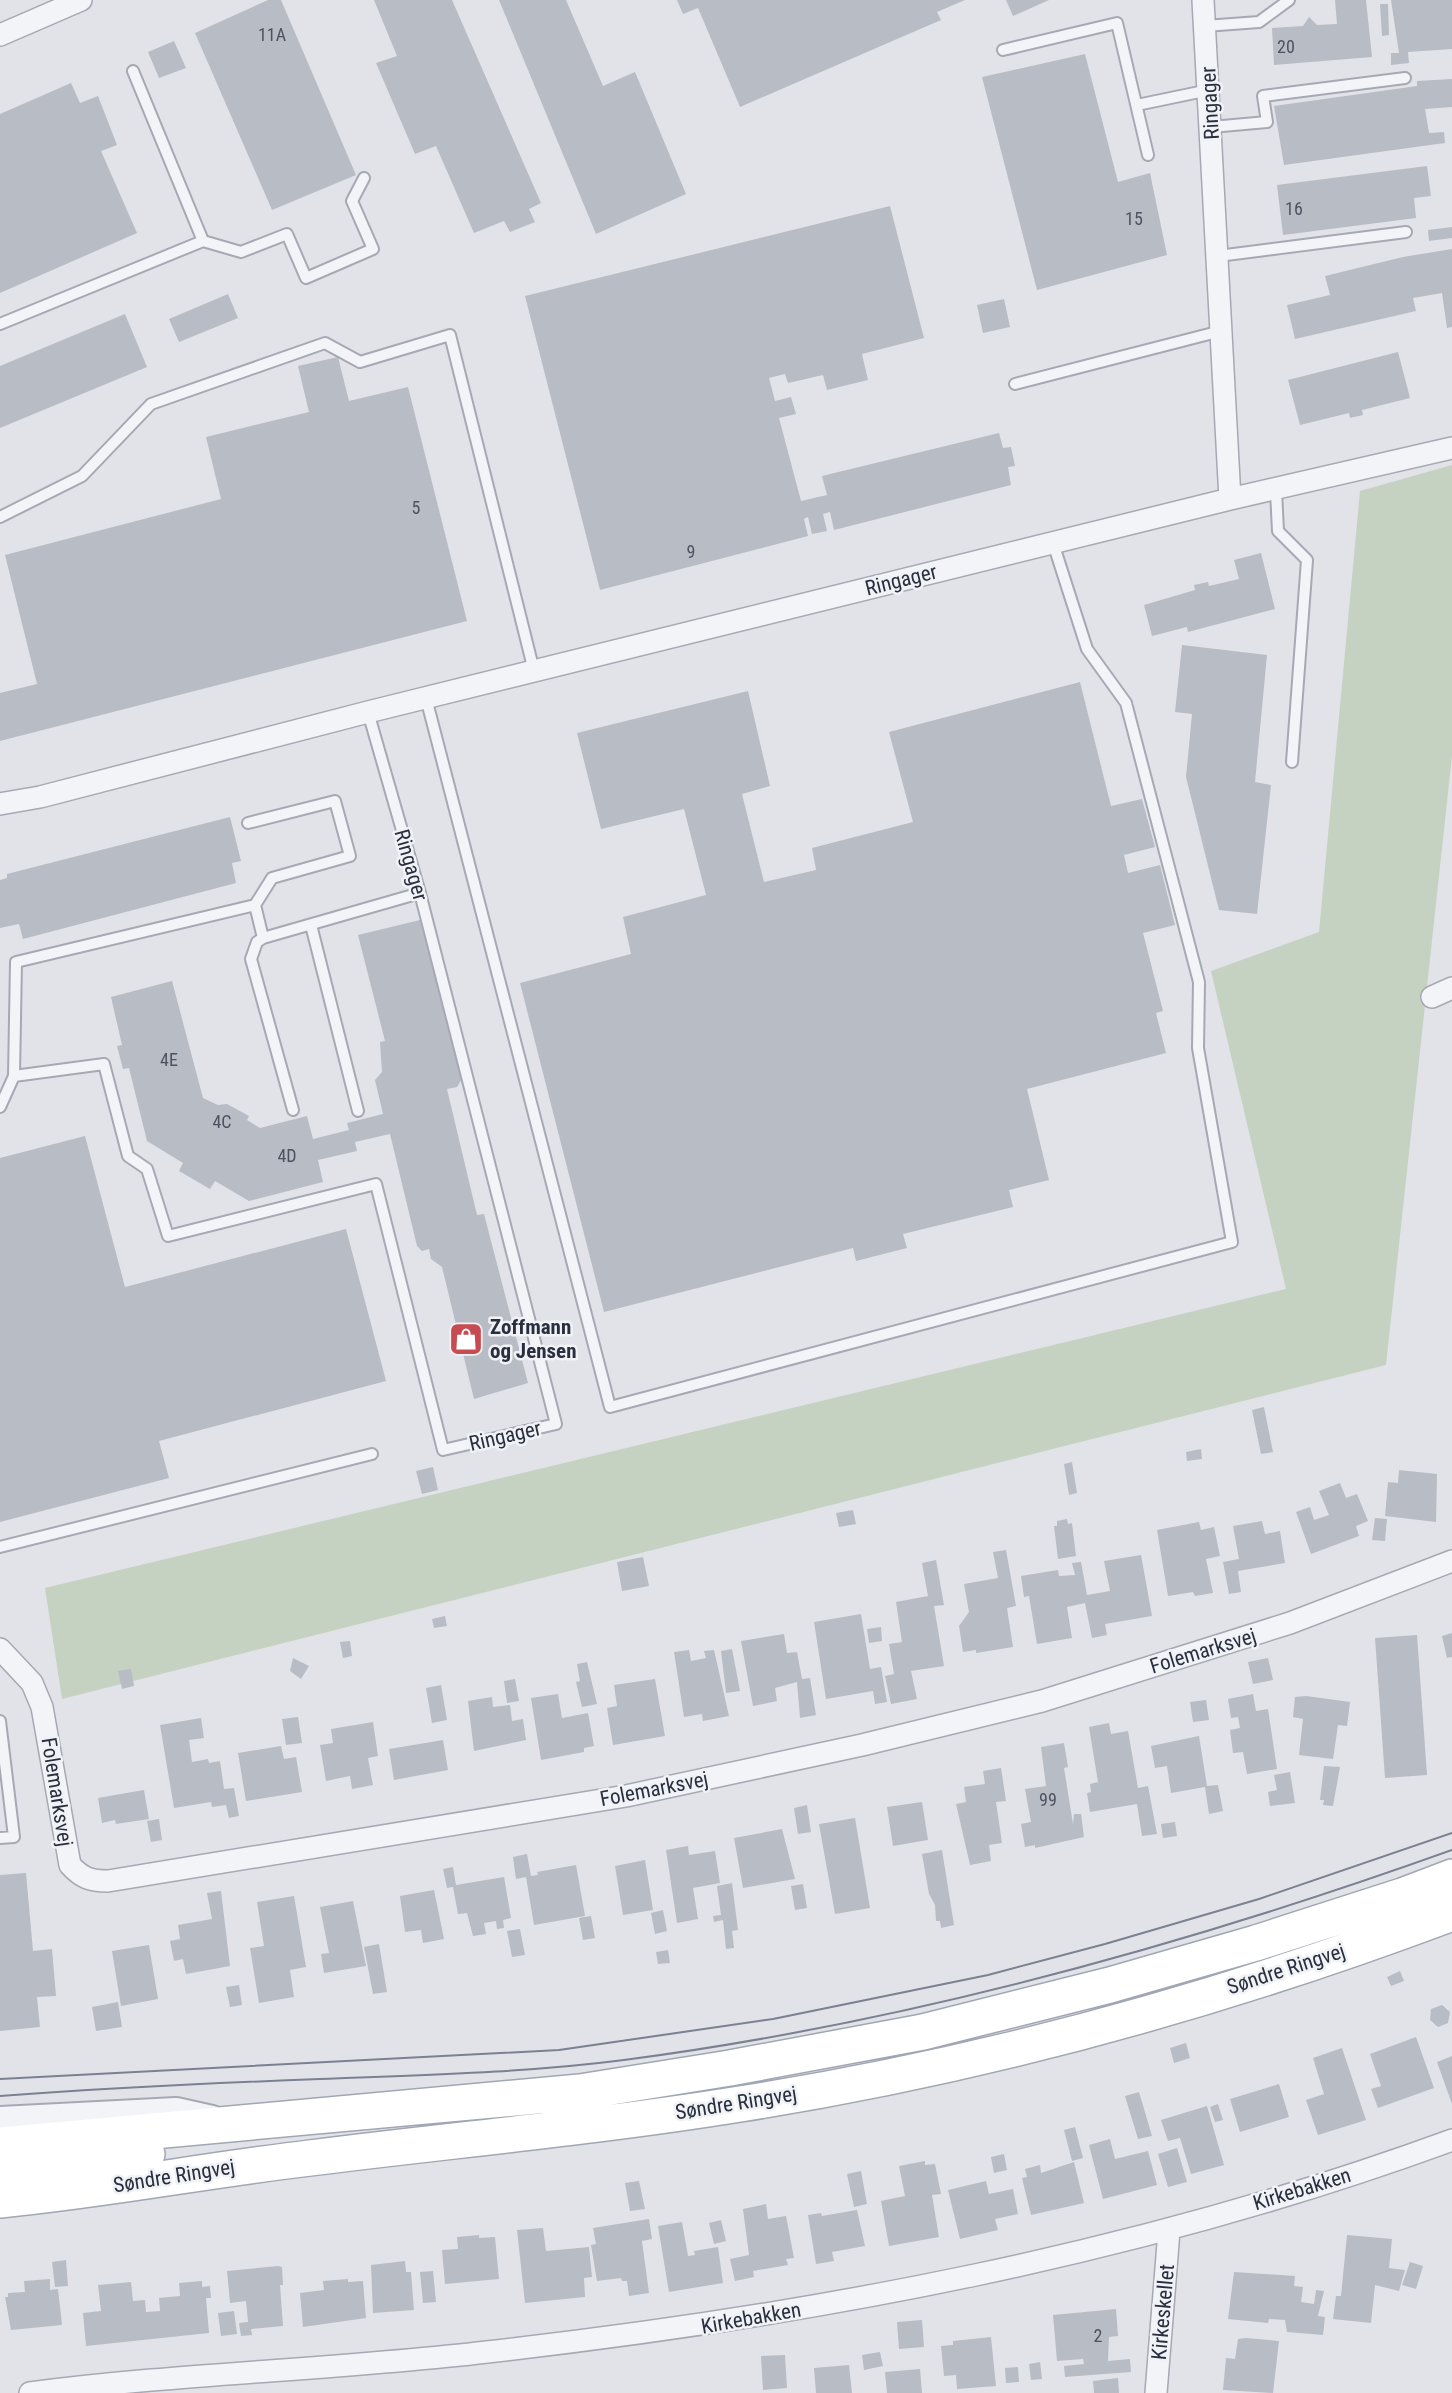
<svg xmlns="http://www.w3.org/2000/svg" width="1452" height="2393" font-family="'Roboto Condensed',sans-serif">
	<rect width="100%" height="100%" fill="#e1e3e9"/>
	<path fill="#c5d2c2" d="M1452 465V756L1386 1365 62 1699 45 1588 1286 1289 1211 971 1319 932 1360 491Z"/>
	<path fill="#b8bcc5" d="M268 0H281L356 175 272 210 195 33Z
		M374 0H452L541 203 529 209 535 222 510 232 504 221 474 233 436 146 415 154 376 63 397 56Z
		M499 0H566L603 86 635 72 686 194 596 234Z
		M677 0H965L937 12 941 20 740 107 698 8 683 14Z
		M1006 0H1049L1013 16Z
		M1335 0H1366L1372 57 1274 65 1272 28 1303 26 1309 17 1317 25 1337 24Z
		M1391 0H1452V49L1408 52 1409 63 1391 65V53H1399Z
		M1380 4H1388L1389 35 1382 36Z
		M174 41 186 68 159 78 148 52Z
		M1085 54 1118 182 1150 173 1167 255 1037 290 982 77Z
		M1452 79V107L1425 109 1429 133 1444 132 1445 143 1284 165 1274 106 1417 86V81Z
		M71 83 80 103 98 96 117 145 101 151 137 233 0 293V114Z
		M1427 166 1431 196 1414 198 1416 218 1283 235 1277 185Z
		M890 206 924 338 862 354 868 380 827 390 823 375 788 383 785 374 769 378 775 401 791 397 796 414 779 418 801 501 827 495 822 476 999 433 1003 448 1011 447 1015 466 1008 467 1011 485 834 530 830 512 823 514 827 531 812 534 808 517 804 519 808 536 600 590 525 296Z
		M1452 227V238L1429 241 1428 230Z
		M1452 249V327L1447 328 1442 293 1413 298 1416 311 1295 339 1287 305 1330 295 1325 276 1403 257Z
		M228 294 238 318 179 342 169 319Z
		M1004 299 1010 327 983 333 977 305Z
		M125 314 147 367 0 428V366Z
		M1398 352 1410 398 1362 410 1363 415 1350 418 1349 413 1300 425 1288 380Z
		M338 357 349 401 408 387 467 621 0 741V693L37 684 5 555 221 499 206 437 309 412 298 366Z
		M1261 553 1275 609 1188 632 1187 627 1152 636 1144 605 1195 590 1194 585 1208 582 1209 586 1239 579 1234 560Z
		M1182 645 1267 655 1255 782 1271 785 1257 914 1219 910 1186 777 1192 714 1175 712Z
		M1080 682 1111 806 1142 799 1155 847 1124 855 1128 873 1160 865 1175 925 1143 933 1163 1011 1156 1013 1166 1053 1027 1089 1049 1180 1009 1190 1013 1207 903 1234 907 1248 856 1261 853 1248 604 1312 520 983 631 954 623 917 706 895 684 809 601 829 577 733 748 691 770 786 742 794 764 882 816 870 812 848 913 822 889 732Z
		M230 817 241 861 232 863 236 883 23 939 19 924 0 928V880L7 878V874Z
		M420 920 463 1077 457 1087 447 1089 477 1215 484 1214 528 1383 474 1399 442 1267 431 1259 429 1249 422 1251 417 1246 390 1134 355 1142 357 1151 318 1160 323 1182 249 1201 215 1181 210 1189 179 1171 183 1163 147 1141 129 1068 123 1069 117 1046 122 1045 111 997 172 981 203 1098 218 1105 227 1104 249 1116 247 1120 260 1128 307 1116 313 1139 349 1130 347 1123 383 1114 375 1080 382 1072 380 1042 385 1041 358 935Z
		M85 1136 125 1287 346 1229 386 1381 159 1441 169 1478 0 1522V1158Z
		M1264 1407 1273 1452 1261 1454 1252 1410Z
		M1201 1449 1202 1459 1187 1461 1186 1452Z
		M1072 1462 1077 1493 1069 1495 1064 1464Z
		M433 1467 438 1490 422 1494 416 1471Z
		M1399 1470 1437 1474 1436 1522 1385 1516 1388 1482 1398 1483Z
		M1340 1483 1346 1498 1357 1494 1368 1521 1356 1526 1359 1536 1311 1554 1296 1512 1310 1507 1314 1520 1329 1515 1319 1491Z
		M853 1510 856 1524 839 1527 836 1513Z
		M1375 1518 1387 1519 1385 1541 1372 1540Z
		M1067 1519 1068 1524 1072 1523 1076 1556 1058 1559 1054 1526H1057V1521Z
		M1262 1521 1265 1534 1280 1531 1285 1563 1238 1571 1241 1592 1229 1594 1223 1562 1239 1559 1233 1526Z
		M1199 1522 1201 1530 1214 1527 1220 1556 1206 1559 1213 1593 1195 1596 1193 1592 1168 1596 1157 1530Z
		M1006 1550 1016 1606 1007 1608 1013 1647 976 1653V1650L963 1652 959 1626 969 1612 964 1584 998 1578 993 1552Z
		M1141 1555 1152 1616 1105 1624 1107 1635 1092 1638 1085 1603 1067 1607 1072 1638 1037 1644 1029 1596 1024 1597 1021 1576 1058 1570 1059 1576 1075 1575 1072 1563 1081 1562 1087 1595 1110 1591 1104 1561Z
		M643 1557 649 1586 622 1591 617 1562Z
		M936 1560 944 1605 934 1606 944 1666 911 1671 917 1699 891 1704 885 1676 894 1674 889 1644 902 1642 896 1602 928 1596 922 1563Z
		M861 1614 870 1669 881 1667 887 1702 875 1704 873 1691 826 1699 814 1622Z
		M445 1616 447 1626 434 1628 432 1619Z
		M881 1627 882 1641 869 1643 867 1629Z
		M1452 1633V1657L1447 1658 1442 1636Z
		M784 1634 787 1653 797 1652 802 1679 810 1678 816 1715 800 1718 797 1682 775 1688 777 1701 753 1706 741 1641Z
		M1417 1635 1427 1775 1385 1778 1375 1638Z
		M350 1641 352 1656 343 1658 340 1642Z
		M732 1649 740 1691 726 1693 721 1651Z
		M689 1650 691 1661 706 1658 704 1651 714 1650 729 1716 703 1721 702 1714 684 1717 674 1652Z
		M293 1658 309 1666 301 1679 290 1671Z
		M1268 1658 1273 1680 1253 1684 1248 1662Z
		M587 1662 597 1704 582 1707 576 1682 580 1681 577 1664Z
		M131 1669 134 1686 122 1689 118 1671Z
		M515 1679 519 1701 507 1703 504 1681Z
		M655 1679 665 1736 613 1745 607 1708 617 1706 614 1685Z
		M441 1685 447 1720 432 1723 426 1688Z
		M558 1694 562 1718 588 1713 594 1746 584 1748V1752L541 1760 531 1698Z
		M1253 1694 1256 1711 1268 1709 1277 1769 1247 1774 1243 1752 1233 1753 1230 1730 1240 1728 1238 1717 1231 1718 1228 1699Z
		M1306 1696 1350 1702 1347 1726 1338 1725 1333 1759 1299 1755 1303 1719 1293 1717 1295 1697Z
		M492 1697 493 1707 510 1705 512 1721 523 1719 526 1740 474 1751 468 1701Z
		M1206 1700 1209 1720 1193 1722 1190 1702Z
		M298 1717 302 1743 286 1745 282 1719Z
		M201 1718 204 1738 189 1740 192 1762 208 1759 209 1763 220 1761 224 1789 234 1788 239 1816 229 1818 226 1805 212 1807 211 1802 174 1808 160 1725Z
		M373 1722 378 1756 368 1758 373 1785 352 1789 350 1776 326 1781 320 1745 333 1743 331 1729Z
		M1109 1723 1111 1734 1128 1731 1138 1788 1148 1786 1157 1834 1142 1836 1137 1804 1090 1812 1087 1793 1091 1792 1090 1784 1098 1782 1089 1727Z
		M1199 1736 1207 1786 1218 1785 1223 1811 1209 1814 1205 1787 1171 1793 1167 1766 1155 1768 1151 1746Z
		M443 1740 448 1770 394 1780 389 1749Z
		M1064 1743 1068 1767 1064 1768 1073 1824 1074 1814H1081L1084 1837 1035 1848V1845L1025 1847 1021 1824 1031 1822 1025 1789 1046 1786 1041 1747Z
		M281 1746 284 1759 296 1757 302 1792 246 1801 238 1753Z
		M1324 1766 1340 1767 1333 1806 1323 1805 1324 1800H1320Z
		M1001 1768 1006 1801 996 1802 1002 1843 989 1845 991 1861 970 1865 956 1804 966 1802 964 1787 985 1784 983 1771Z
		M1290 1772 1295 1803 1270 1806 1268 1792 1277 1790 1274 1775Z
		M144 1790 149 1819 116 1824 115 1820 102 1823 98 1798Z
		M922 1802 928 1840 893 1846 887 1807Z
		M807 1805 811 1832 798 1834 794 1808Z
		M855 1818 870 1908 835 1914 819 1824Z
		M159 1819 162 1840 151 1842 147 1821Z
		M1175 1822 1177 1836 1163 1838 1161 1824Z
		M782 1829 795 1879 743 1888 734 1838Z
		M688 1846 689 1855 715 1851 720 1883 693 1888 698 1919 677 1923 666 1850Z
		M942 1850 954 1925 941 1928 940 1921H936L935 1905 929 1894 922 1854Z
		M527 1854 531 1876 538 1875 537 1872 576 1865 585 1916 534 1925 526 1877 516 1879 513 1857Z
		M645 1860 653 1910 623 1915 615 1866Z
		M453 1867 456 1885 504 1877 511 1918 503 1920 504 1928 497 1929 496 1921 484 1923 486 1934 473 1936 467 1913 458 1914 453 1887 447 1888 443 1869Z
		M26 1873 33 1951 52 1949 56 1996 37 1997 40 2027 0 2031V1875Z
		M732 1883 738 1930 732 1931 734 1948 726 1949 723 1920 714 1922 713 1916 721 1915 717 1886Z
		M803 1884 807 1908 795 1910 791 1886Z
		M434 1890 444 1939 423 1943 421 1930 405 1932 400 1896Z
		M221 1891 230 1966 186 1974 183 1959 174 1961 170 1941 180 1939 178 1925 212 1919 207 1893Z
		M294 1896 306 1967 290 1970 294 1997 259 2003 250 1948 264 1946 257 1902Z
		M353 1901 366 1966 324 1973 321 1954 329 1953 320 1907Z
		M663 1910 667 1931 655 1934 651 1913Z
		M591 1916 595 1938 583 1940 579 1918Z
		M520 1929 525 1955 512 1957 507 1931Z
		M379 1944 387 1992 373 1994 364 1947Z
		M149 1945 158 1999 121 2006 112 1951Z
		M668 1950 670 1963 658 1964 656 1952Z
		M1400 1971 1404 1981 1391 1986 1387 1977Z
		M239 1985 242 2005 230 2007 226 1987Z
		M118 2002 122 2027 96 2031 92 2007Z
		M1442 2005 1450 2012 1448 2023 1438 2027 1430 2020 1431 2009Z
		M1416 2037 1434 2088 1378 2108 1371 2089 1381 2086 1370 2054Z
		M1186 2043 1190 2058 1174 2063 1170 2048Z
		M1342 2048 1366 2120 1318 2135 1306 2100 1324 2094 1313 2058Z
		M1452 2056V2104L1437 2062Z
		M1279 2084 1289 2117 1240 2132 1230 2099Z
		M1139 2092 1152 2136 1138 2139 1125 2096Z
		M1218 2104 1223 2120 1215 2122 1210 2107Z
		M1207 2106 1224 2165 1191 2174 1180 2138 1168 2141 1161 2120Z
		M1075 2127 1083 2158 1072 2161 1064 2130Z
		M1110 2139 1115 2159 1148 2151 1157 2185 1103 2199 1089 2145Z
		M1177 2148 1187 2182 1168 2187 1158 2154Z
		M1004 2154 1007 2170 994 2173 991 2157Z
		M925 2161V2165L935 2164 941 2194 932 2195 939 2237 889 2246 881 2201 905 2196 899 2166Z
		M1074 2162 1084 2203 1031 2215 1022 2178 1027 2177 1025 2169 1040 2165 1041 2173Z
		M861 2171 867 2204 854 2207 847 2174Z
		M639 2181 645 2209 630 2211 625 2183Z
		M986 2181 989 2194 1013 2189 1018 2214 995 2219 998 2230 960 2239 948 2190Z
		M766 2204 768 2219 786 2216 794 2258 786 2259 788 2265 753 2271 754 2277 735 2281 730 2259 749 2255 743 2209Z
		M857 2210 865 2246 832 2252 834 2261 816 2264 808 2215 821 2213 822 2216Z
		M649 2219 652 2239 642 2241 649 2293 629 2296 627 2281H622L621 2278 597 2281 591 2245 596 2244 593 2228Z
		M721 2220 726 2241 714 2244 709 2223Z
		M682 2222 688 2256 695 2255 694 2251 718 2247 723 2283 669 2292 658 2226Z
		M543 2228 546 2251 589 2247 592 2277 584 2278 585 2297 525 2303 517 2230Z
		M479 2235V2238L495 2237 499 2279 445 2284 442 2250 458 2249 457 2237Z
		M1347 2235 1392 2239 1389 2268 1405 2270 1399 2291 1375 2285 1371 2323 1333 2319 1336 2296H1341Z
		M66 2260 68 2286 55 2287 52 2262Z
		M405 2261 406 2272H411L414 2310 373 2313 371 2265Z
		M1410 2262 1423 2266 1416 2289 1402 2285Z
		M278 2266 282 2267 283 2285H280L283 2326 251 2329 252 2335 241 2336 239 2323 248 2322 246 2301 230 2303 227 2271Z
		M433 2271 436 2302 423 2303 420 2272Z
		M1234 2272 1295 2276 1294 2286 1303 2287 1301 2302 1314 2304 1316 2290 1324 2291 1318 2316 1325 2317 1323 2335 1287 2332 1285 2320 1269 2319 1268 2323 1228 2319Z
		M50 2279V2290L58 2289 62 2325 11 2330 5 2297H8V2293L25 2292 24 2281Z
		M348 2279V2282L363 2281 366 2318 303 2327 300 2293 324 2290 323 2281Z
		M202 2281V2287L210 2286 211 2298H206L209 2333 86 2346 83 2313 101 2311 98 2285 131 2282 133 2301 145 2300 146 2312 160 2311 159 2298 180 2296 179 2283Z
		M1116 2309 1118 2336 1109 2337 1108 2361 1130 2359 1131 2372 1065 2377 1064 2366 1084 2364 1083 2359 1057 2361 1053 2315Z
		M234 2311 237 2334 221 2336 218 2313Z
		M922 2320 924 2347 899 2349 897 2322Z
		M991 2337 996 2386 957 2389 956 2375 944 2376 941 2346 953 2345V2341Z
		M1246 2338 1279 2341 1273 2393 1223 2390 1226 2358 1235 2359 1238 2339Z
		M880 2352 883 2366 864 2370 862 2355Z
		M785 2355 787 2388 763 2390 761 2356Z
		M1040 2362 1042 2379 1031 2380 1029 2364Z
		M849 2365 852 2393H816L814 2368Z
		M1018 2367 1019 2382 1006 2383 1005 2368Z
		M920 2369 922 2393H887L885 2372Z
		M1118 2378 1119 2393H1094L1093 2381Z"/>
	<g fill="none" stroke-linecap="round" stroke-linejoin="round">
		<g stroke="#a6a9b3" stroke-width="14">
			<path id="service" d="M1205 26 1259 22 1289 0
				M1003 50 1117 23 1148 155
				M1137 105 1209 90
				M1211 127 1267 122 1263 96 1405 78
				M203 241 241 252 287 234 306 278 373 249 352 201 364 178
				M1218 256 1406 232
				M0 324 203 241 133 71
				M1015 384 1221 331
				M1276 491 1278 531 1307 560 1292 762
				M0 517 82 476 151 404 325 343 360 362 450 335 534 671
				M426 698 610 1407 1232 1242 1198 1048 1199 982 1126 703 1087 649 1053 543
				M248 823 335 801 350 856 272 878 255 905
				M311 925 358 1111
				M263 938 257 942 251 959 293 1110
				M14 1076 104 1064 128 1156 147 1169 168 1236 376 1184 443 1450 556 1424 420 893 368 712
				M0 1107 14 1076 16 962 255 905 263 938 420 893
				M0 1547 372 1454
				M0 1721 14 1837 0 1838"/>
		</g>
		<g stroke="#a6a9b3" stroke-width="24">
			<path id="minor" d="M1203 0 1230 499
				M0 35 81 0
				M0 804 40 797 368 712 1230 499 1452 448
				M1432 997 1452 988
				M0 1649 32 1683 42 1707 70 1865C82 1878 90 1881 108 1881L626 1796 862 1745 1042 1701 1290 1623 1452 1561
				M30 2393C182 2373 335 2370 487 2352 815 2315 1141 2254 1452 2140
				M1156 2393 1169 2231"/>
		</g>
		<g stroke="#a6a9b3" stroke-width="30">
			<path id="tertiary" d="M0 2120 176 2111 212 2119"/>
		</g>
		<g stroke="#a1a6b4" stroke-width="38">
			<path id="primary" d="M0 2145 580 2092 730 2068 923 2032 1110 1985 1256 1943 1402 1896 1452 1877
				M0 2174 147 2154
				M0 2200C104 2190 207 2170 310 2158 453 2140 597 2127 740 2104 982 2066 1223 1999 1452 1913"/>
		</g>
		<use href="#service" stroke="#f3f4f7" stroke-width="10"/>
		<use href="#minor" stroke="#f3f4f7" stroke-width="21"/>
		<use href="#tertiary" stroke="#f3f4f7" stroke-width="26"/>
		<use href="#primary" stroke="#fff" stroke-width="35"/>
		<path stroke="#7b8191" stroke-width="2" d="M0 2079 559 2050 773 2019 988 1975 1105 1944 1259 1899 1452 1833
			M0 2096C106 2088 213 2083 320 2079 421 2075 523 2073 624 2060 907 2023 1184 1946 1452 1850"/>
	</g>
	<defs>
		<g id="shop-square" transform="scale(1.75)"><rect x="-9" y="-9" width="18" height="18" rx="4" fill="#c74c52" stroke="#f0f2f6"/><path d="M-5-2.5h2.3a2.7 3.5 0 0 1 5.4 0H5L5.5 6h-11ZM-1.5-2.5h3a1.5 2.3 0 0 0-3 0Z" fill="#fff"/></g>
	</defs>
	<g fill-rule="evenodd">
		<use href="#shop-square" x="466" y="1339"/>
	</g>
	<g text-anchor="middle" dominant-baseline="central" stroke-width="5" stroke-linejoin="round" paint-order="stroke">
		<g font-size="18" fill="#4e5260">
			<text x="272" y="34">11A</text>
			<text x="1286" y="46">20</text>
			<text x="1294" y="208">16</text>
			<text x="1134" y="218">15</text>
			<text x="416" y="507">5</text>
			<text x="691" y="551">9</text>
			<text x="169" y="1059">4E</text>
			<text x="222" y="1121">4C</text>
			<text x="287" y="1155">4D</text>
			<text x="1048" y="1799">99</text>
			<text x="1098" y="2335">2</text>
		</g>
		<g font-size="21" fill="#2a2f3f" stroke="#f0f2f6">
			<text transform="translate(1210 103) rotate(-93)">Ringager</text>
			<text transform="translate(901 580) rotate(-14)">Ringager</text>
			<text transform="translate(411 865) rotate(74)">Ringager</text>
			<text transform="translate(505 1436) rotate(-13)">Ringager</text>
			<text transform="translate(1203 1651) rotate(-17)">Folemarksvej</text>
			<text transform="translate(654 1789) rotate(-11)">Folemarksvej</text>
			<text transform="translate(57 1792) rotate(81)">Folemarksvej</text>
			<text transform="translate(1286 1969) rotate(-18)">Søndre Ringvej</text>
			<text transform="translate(736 2103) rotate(-9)">Søndre Ringvej</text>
			<text transform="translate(174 2176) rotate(-9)">Søndre Ringvej</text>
			<text transform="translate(1302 2189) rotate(-17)">Kirkebakken</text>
			<text transform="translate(1163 2312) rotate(-85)">Kirkeskellet</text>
			<text transform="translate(751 2318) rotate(-10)">Kirkebakken</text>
		</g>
		<g font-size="21" font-weight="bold" fill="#2a2f3f" stroke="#f0f2f6" text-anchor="start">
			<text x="490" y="1327">Zoffmann<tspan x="490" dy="24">og Jensen</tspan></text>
		</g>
	</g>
</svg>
